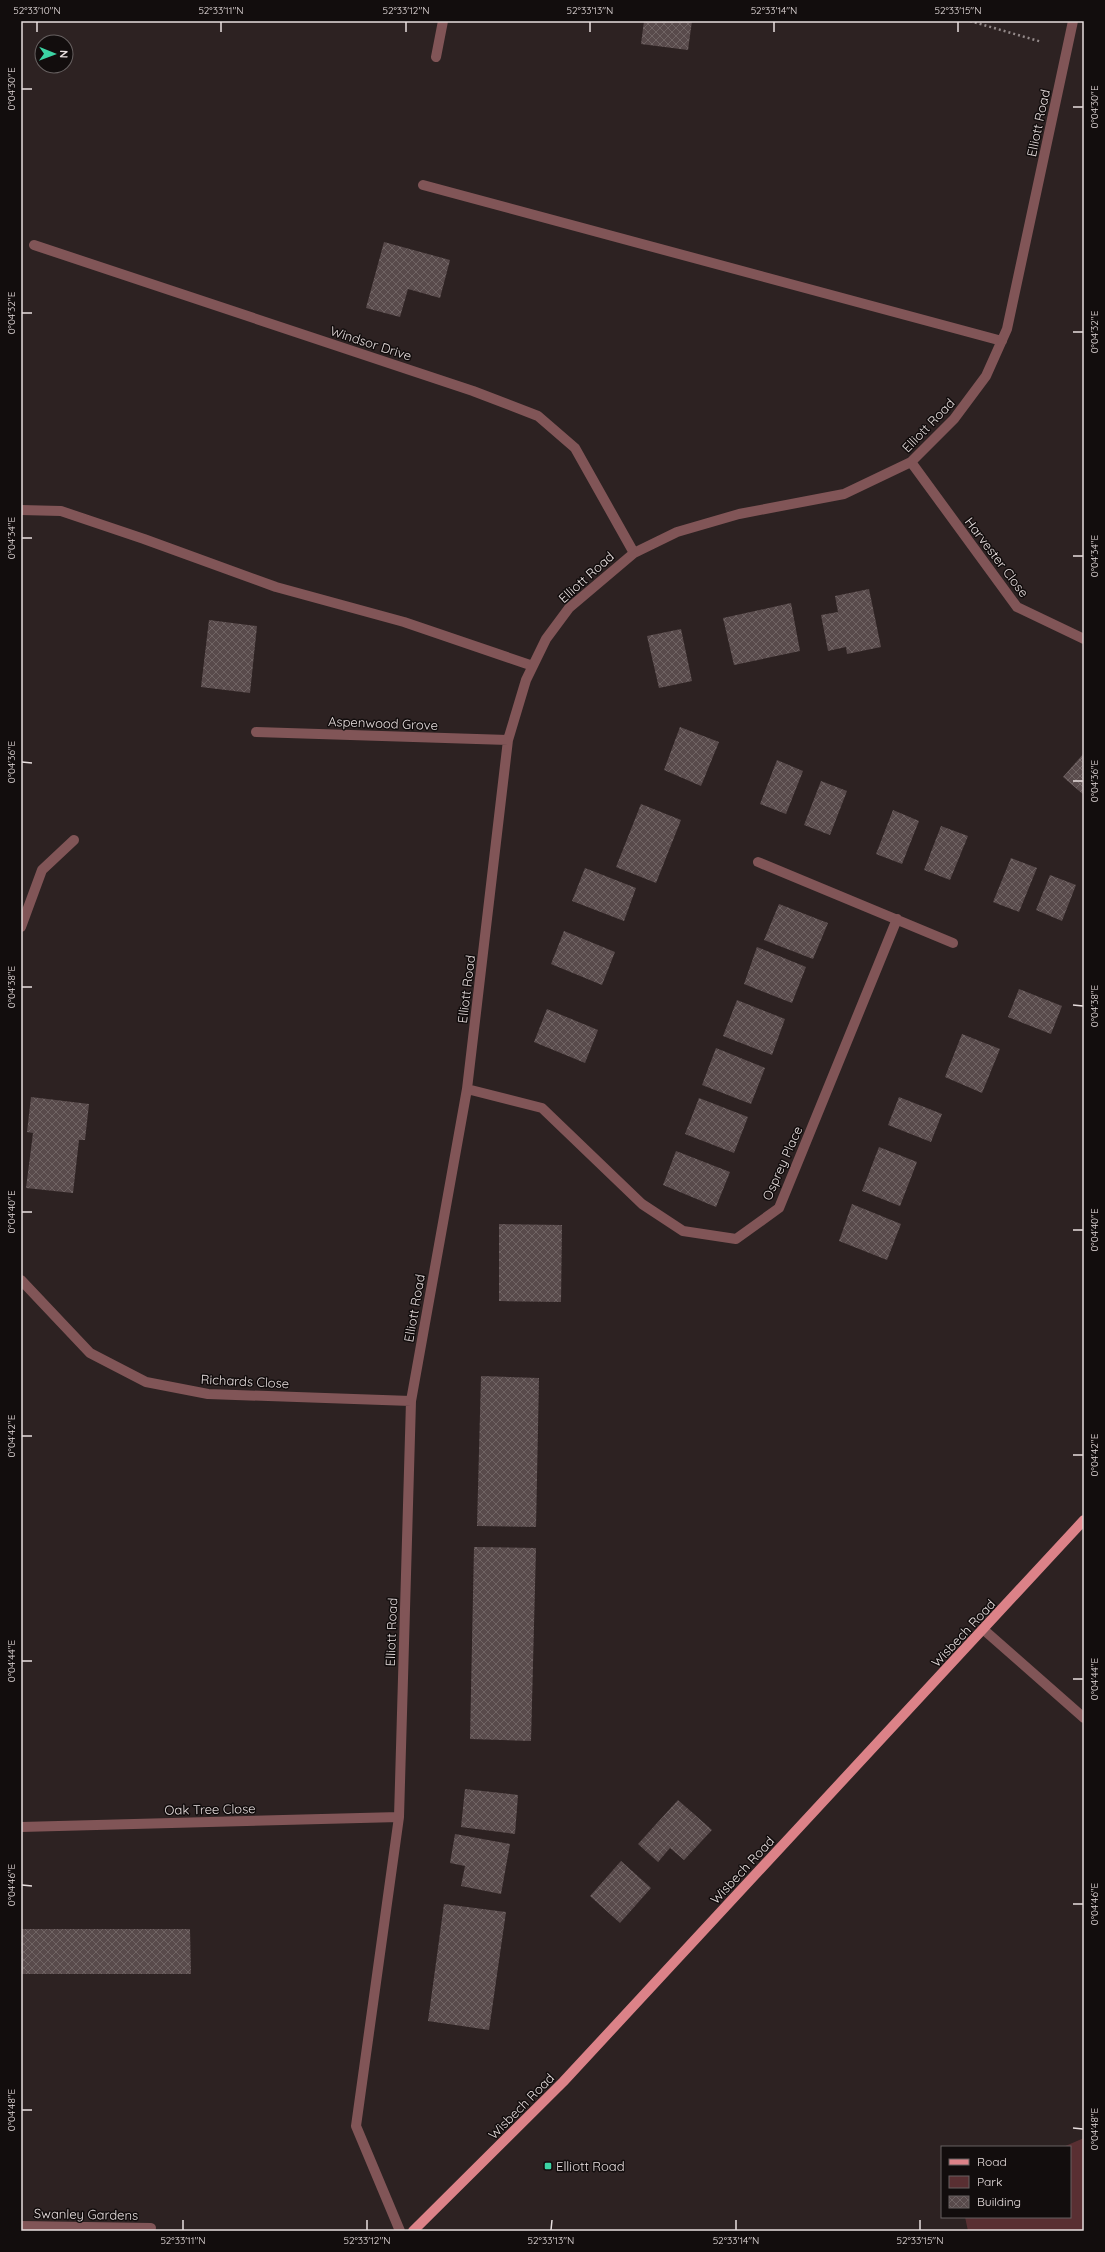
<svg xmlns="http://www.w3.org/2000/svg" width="1105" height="2252" font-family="Quicksand,sans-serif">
	<defs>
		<pattern id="building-cross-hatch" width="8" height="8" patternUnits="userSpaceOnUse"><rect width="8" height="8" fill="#584a4b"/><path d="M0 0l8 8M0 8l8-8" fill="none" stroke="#706464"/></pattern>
	</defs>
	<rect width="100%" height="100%" fill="#2d2222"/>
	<path fill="#592f32" d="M1084 2138V2231H968L965 2217H1070V2147H1063Z"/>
	<path fill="url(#building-cross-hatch)" d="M644 21H692L688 50 641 44Z
		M384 242 450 260 440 298 408 289 400 317 366 308Z
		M869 589 881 647 847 654 846 647 828 651 821 615 838 612 835 596Z
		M791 603 800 651 734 665 723 618Z
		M209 620 257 626 250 693 201 687Z
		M681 629 692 681 659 688 647 636Z
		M680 727 719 742 701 786 664 770Z
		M1084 753V795L1063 777Z
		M777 760 803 771 786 814 760 804Z
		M821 781 847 791 830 835 804 825Z
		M641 804 681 820 656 883 616 867Z
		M893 810 919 821 902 864 876 854Z
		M941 826 968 836 950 880 924 870Z
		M1011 858 1037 868 1019 912 993 902Z
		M585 868 636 888 624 921 572 901Z
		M1050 875 1076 885 1062 921 1036 910Z
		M779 904 828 923 813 959 764 940Z
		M564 931 615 952 602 985 551 964Z
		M757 947 806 967 792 1003 744 984Z
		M1019 989 1062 1006 1051 1034 1008 1017Z
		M737 1000 785 1019 772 1055 723 1036Z
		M547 1009 598 1030 585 1063 534 1042Z
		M962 1034 1000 1049 982 1093 945 1077Z
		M716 1048 765 1068 751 1104 702 1085Z
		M31 1097 89 1104 85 1140H79L73 1193 26 1188 33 1133 27 1132Z
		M899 1097 942 1114 931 1142 888 1125Z
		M699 1098 748 1117 734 1153 685 1134Z
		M879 1147 917 1162 900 1206 862 1191Z
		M676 1151 730 1172 716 1207 663 1185Z
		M852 1204 901 1224 887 1260 839 1241Z
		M499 1224 562 1225 561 1302 499 1301Z
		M481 1376 539 1378 536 1527 477 1526Z
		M474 1547 536 1548 531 1741 470 1739Z
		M465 1789 518 1795 515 1834 461 1827Z
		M678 1800 712 1830 684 1860 670 1848 658 1862 638 1844Z
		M455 1834 510 1844 501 1894 461 1886 465 1866 450 1863Z
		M621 1861 651 1888 620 1923 590 1896Z
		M444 1904 506 1912 489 2030 428 2021Z
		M21 1929H190L191 1974H21Z"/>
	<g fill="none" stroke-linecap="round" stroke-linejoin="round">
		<path stroke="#938989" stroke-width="2.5" stroke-dasharray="2 3" stroke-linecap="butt" d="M970 21 1042 42"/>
		<path stroke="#815557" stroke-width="10" d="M436 57 443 21
			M423 185 1002 341
			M34 245 473 391 538 416 575 448 634 553
			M911 462 1017 607 1084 639
			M21 510 61 511 144 539 276 587 404 622 533 666
			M256 732 508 740
			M758 862 953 943
			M21 927 42 870 74 840
			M467 1089 542 1108 642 1204 683 1231 736 1239 779 1208 897 919
			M21 1280 90 1353 146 1382 208 1394 411 1401
			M984 1630 1084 1718
			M21 1827 399 1817
			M21 2226 151 2228
			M400 2231 356 2126 399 1817 411 1401 467 1089 508 740 526 680 546 639 569 608 634 553 677 532 739 514 844 494 911 462 954 419 986 376 1007 329 1073 21"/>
		<path stroke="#dc8288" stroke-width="10" d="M413 2231 563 2082 1084 1520"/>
	</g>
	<path fill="none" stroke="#e7dede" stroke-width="1.5" d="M37 32V22M221 32V22M406 32V22M590 32V22M774 32V22M958 32V22M22 89H32M1073 107H1083M22 313H32M1073 332H1083M22 538H32M1073 556H1083M22 762 32 763M1073 781H1083M22 987H32M1073 1005 1083 1006M22 1212H32M1073 1230H1083M22 1436H32M1073 1455H1083M22 1661H32M1073 1679H1083M22 1885 32 1886M1073 1904H1083M22 2110H32M1073 2128 1083 2129M183 2230V2220M367 2230V2220M551 2230 552 2220M736 2230V2220M920 2230V2220"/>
	<rect fill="#3cd4a4" stroke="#120d0d" stroke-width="1.5" x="544" y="2162" width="8" height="8" rx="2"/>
	<g text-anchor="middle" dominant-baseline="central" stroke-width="3" stroke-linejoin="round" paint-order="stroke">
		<g font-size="13" fill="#e7dede" stroke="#120d0d">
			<text transform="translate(1038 123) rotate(-78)">Elliott Road</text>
			<text transform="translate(371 343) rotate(18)">Windsor Drive</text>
			<text transform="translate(928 425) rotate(-46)">Elliott Road</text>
			<text transform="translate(997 557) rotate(53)">Harvester Close</text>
			<text transform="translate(586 577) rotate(-42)">Elliott Road</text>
			<text transform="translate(383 723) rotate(2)">Aspenwood Grove</text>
			<text transform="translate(466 989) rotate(-83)">Elliott Road</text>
			<text transform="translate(782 1163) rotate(-66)">Osprey Place</text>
			<text transform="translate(414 1308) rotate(-80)">Elliott Road</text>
			<text transform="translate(245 1381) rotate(3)">Richards Close</text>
			<text transform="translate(391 1632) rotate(-88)">Elliott Road</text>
			<text transform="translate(963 1633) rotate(-47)">Wisbech Road</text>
			<text transform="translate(210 1809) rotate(-1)">Oak Tree Close</text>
			<text transform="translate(742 1870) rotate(-47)">Wisbech Road</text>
			<text transform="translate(521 2106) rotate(-45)">Wisbech Road</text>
			<text transform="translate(86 2214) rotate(1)">Swanley Gardens</text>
		</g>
		<g font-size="13" fill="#e7dede" stroke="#120d0d" text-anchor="start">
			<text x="556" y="2166">Elliott Road</text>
		</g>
	</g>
	<rect width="1105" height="2252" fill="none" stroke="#120d0d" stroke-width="44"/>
	<rect x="941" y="2146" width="130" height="72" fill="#120d0d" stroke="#676161"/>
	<rect x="949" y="2159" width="20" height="6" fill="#dc8288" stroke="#676161"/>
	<text x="977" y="2166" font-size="12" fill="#e7dede">Road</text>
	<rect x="949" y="2176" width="20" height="12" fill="#592f32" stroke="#676161"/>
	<text x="977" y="2186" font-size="12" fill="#e7dede">Park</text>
	<rect x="949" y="2196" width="20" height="12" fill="url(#building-cross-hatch)" stroke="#676161"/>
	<text x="977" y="2206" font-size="12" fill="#e7dede">Building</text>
	<g transform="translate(54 54) rotate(91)"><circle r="19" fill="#120d0d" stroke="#676161"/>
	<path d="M0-3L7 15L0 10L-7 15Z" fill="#3cd4a4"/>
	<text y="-6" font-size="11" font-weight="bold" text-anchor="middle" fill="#e7dede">N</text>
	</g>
	<rect x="22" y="22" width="1061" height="2208" fill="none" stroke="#e7dede" stroke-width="1.5"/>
	<g font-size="10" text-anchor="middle" fill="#e7dede">
		<text x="37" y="14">52°33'10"N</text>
		<text x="221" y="14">52°33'11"N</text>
		<text x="406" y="14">52°33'12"N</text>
		<text x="590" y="14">52°33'13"N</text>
		<text x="774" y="14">52°33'14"N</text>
		<text x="958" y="14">52°33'15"N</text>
		<text transform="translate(11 89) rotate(-90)" y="4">0°04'30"E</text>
		<text transform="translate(1094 107) rotate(-90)" y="4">0°04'30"E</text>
		<text transform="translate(11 313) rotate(-90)" y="4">0°04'32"E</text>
		<text transform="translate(1094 332) rotate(-90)" y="4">0°04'32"E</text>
		<text transform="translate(11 538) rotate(-90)" y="4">0°04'34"E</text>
		<text transform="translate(1094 556) rotate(-90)" y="4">0°04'34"E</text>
		<text transform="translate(11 762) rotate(-90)" y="4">0°04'36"E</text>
		<text transform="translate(1094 781) rotate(-90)" y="4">0°04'36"E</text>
		<text transform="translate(11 987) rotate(-90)" y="4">0°04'38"E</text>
		<text transform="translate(1094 1006) rotate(-90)" y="4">0°04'38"E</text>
		<text transform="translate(11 1212) rotate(-90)" y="4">0°04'40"E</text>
		<text transform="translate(1094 1230) rotate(-90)" y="4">0°04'40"E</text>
		<text transform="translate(11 1436) rotate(-90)" y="4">0°04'42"E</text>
		<text transform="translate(1094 1455) rotate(-90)" y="4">0°04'42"E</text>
		<text transform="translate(11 1661) rotate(-90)" y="4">0°04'44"E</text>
		<text transform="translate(1094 1679) rotate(-90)" y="4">0°04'44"E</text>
		<text transform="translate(11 1885) rotate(-90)" y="4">0°04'46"E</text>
		<text transform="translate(1094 1904) rotate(-90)" y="4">0°04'46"E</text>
		<text transform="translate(11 2110) rotate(-90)" y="4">0°04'48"E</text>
		<text transform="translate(1094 2129) rotate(-90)" y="4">0°04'48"E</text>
		<text x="183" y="2244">52°33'11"N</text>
		<text x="367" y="2244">52°33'12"N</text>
		<text x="551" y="2244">52°33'13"N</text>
		<text x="736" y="2244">52°33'14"N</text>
		<text x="920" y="2244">52°33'15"N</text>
	</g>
</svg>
